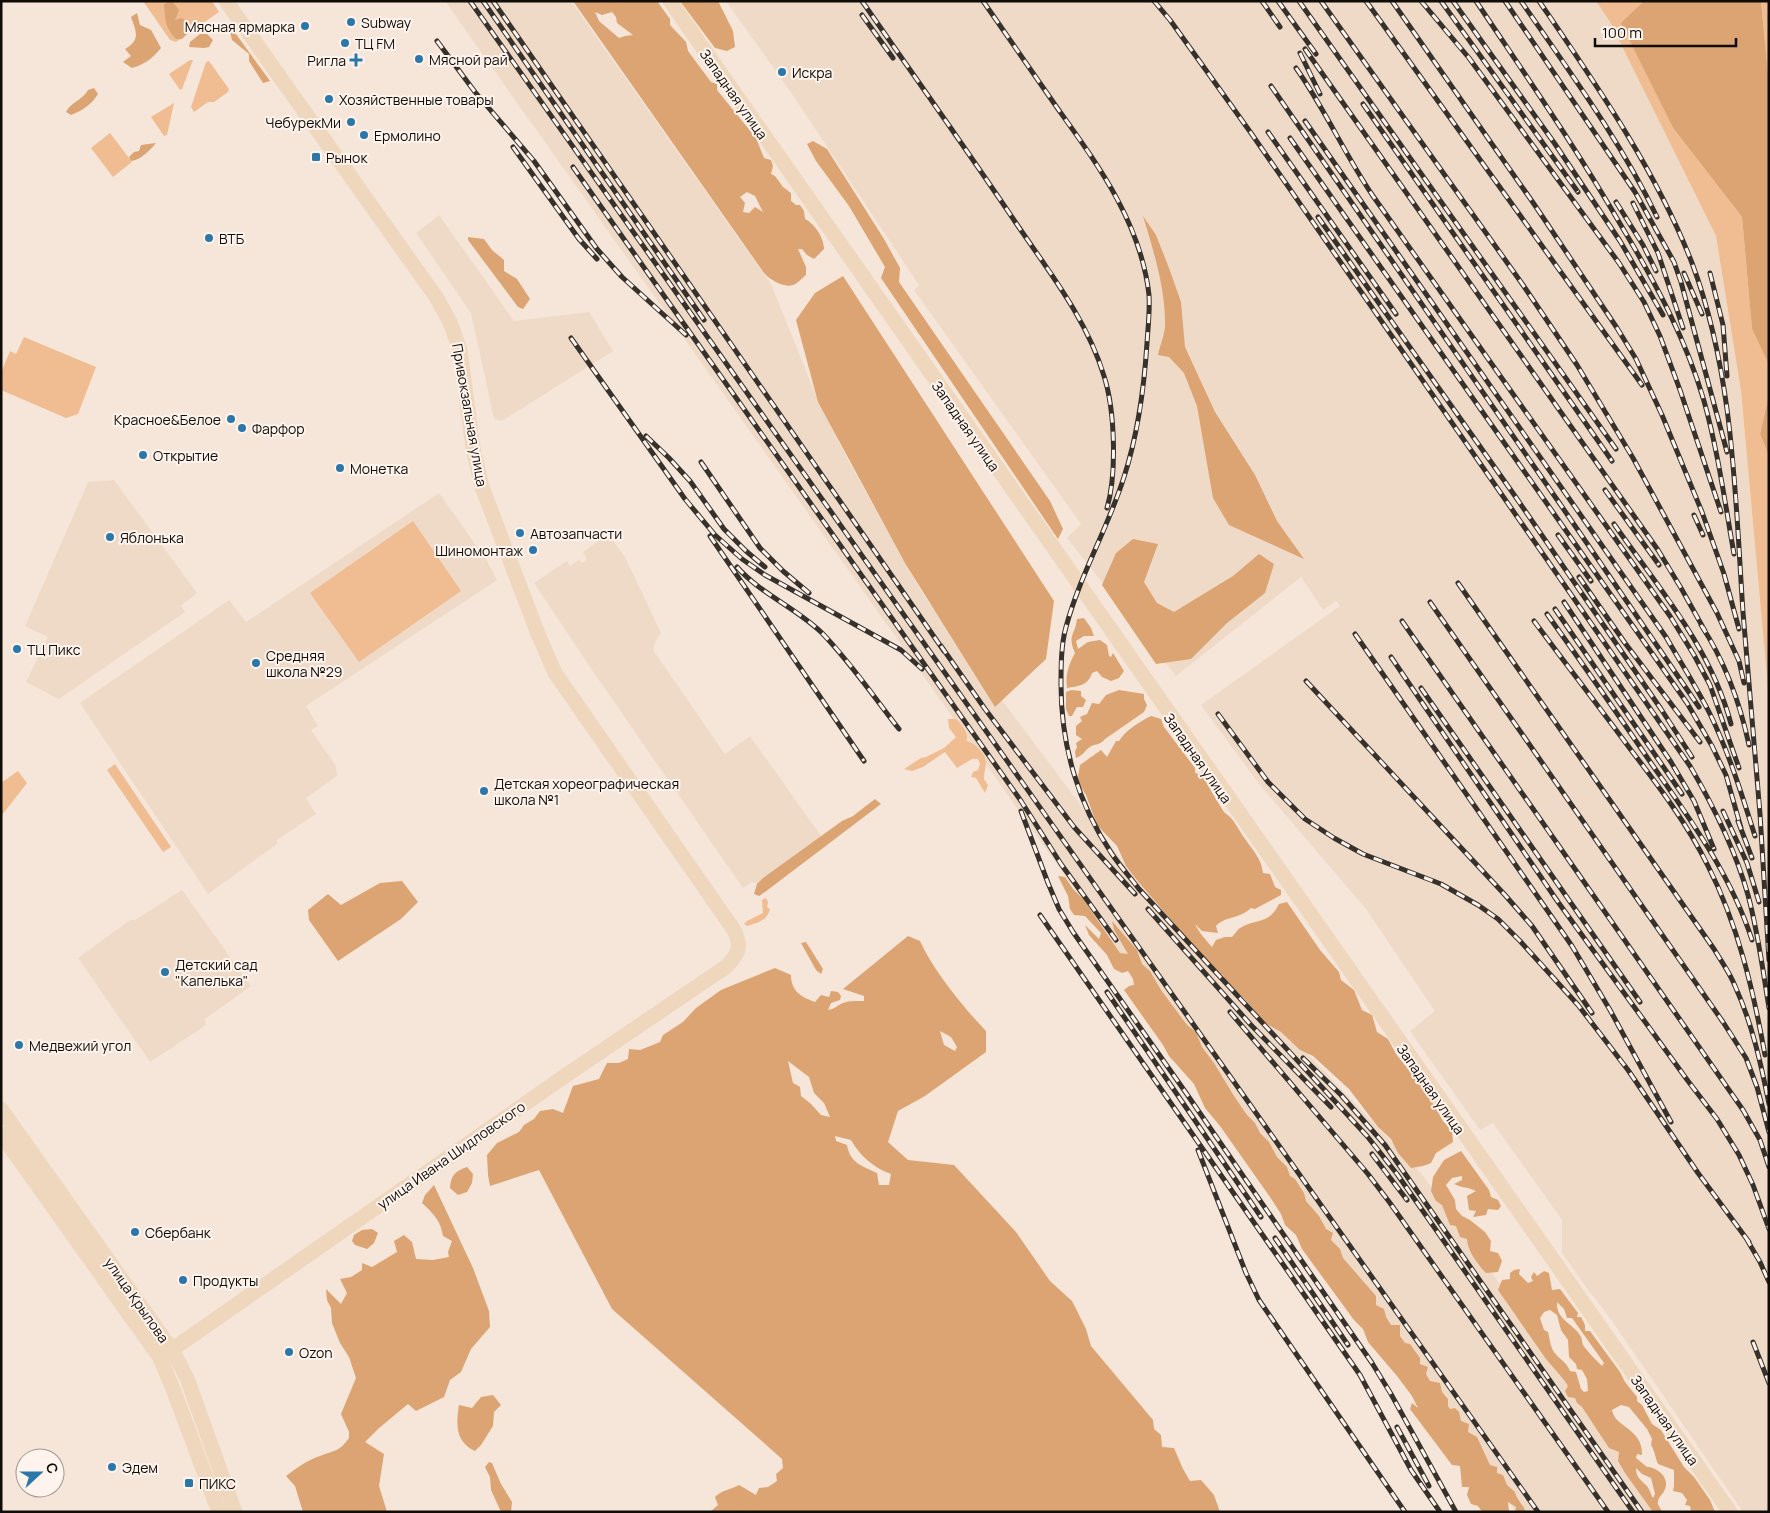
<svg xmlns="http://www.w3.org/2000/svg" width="1770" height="1513" font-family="Manrope,sans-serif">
	<rect width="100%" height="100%" fill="#f6e6d9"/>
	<path fill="#efdac8" d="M445 1H571L771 284 815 393 849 462 924 596 1124 863 1198 938 1421 1173 1662 1512H1516Z
		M726 1H1596L1610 22 1716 236 1741 391 1769 699V1512H1743L1610 1318 1586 1287 1562 1253V1220L1493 1123 1480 1130 1410 1031 1435 1011 1366 909 1259 784 1201 705 1340 606 1336 601 1323 610 1301 577 1176 676 1067 538 1081 524 914 290 919 285 792 94Z
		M439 215 514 321 589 312 613 351 502 421 494 419 471 313 416 233Z
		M114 480 197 593 181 606 185 612 59 699 26 682 48 637 25 626 88 482Z
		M439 493 487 561 497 580 306 706 318 726 311 730 336 766 337 776 306 798 316 814 277 840V844L208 894 80 703 229 600 246 622Z
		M608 534 625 557 661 633 656 640 653 650 725 754 750 736 821 836 757 884 752 882 743 888 592 670 534 583 567 561 570 566 579 560 582 563 587 559 583 552Z
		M182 890 251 986 205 1019 206 1025 150 1062 78 958 130 920H135Z"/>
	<path fill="#efbd91" d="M143 1H212L219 12 176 42 170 40Z
		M1596 1H1644L1622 23 1673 128 1742 217 1752 329 1769 365V394L1760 434 1769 456V699L1741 391 1716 236 1610 22Z
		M1761 1H1769V84Z
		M190 60H193L182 89 180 90 169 74Z
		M209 61 229 89 228 92 214 102H208L194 112 191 107 206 62Z
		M174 103 167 135 164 136 151 117Z
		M110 133 132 162 113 177 91 148Z
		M24 337 96 367 78 414 66 418 1 390V373L10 351 16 354Z
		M413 521 461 591 359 662 310 593Z
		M948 719H956C963 726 968 732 967 741 975 743 985 753 986 762 986 767 984 773 984 779L988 785 985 793 976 778 971 777 973 772 978 770 980 764 978 759H972L957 768 945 752 923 767 912 771 904 769 921 758 926 757 944 748 956 737 949 728Z
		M115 764 171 847 163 852 107 770Z
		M18 771 27 783 2 815 1 783Z
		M766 898 768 902 767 907 770 909C767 921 758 923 747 926L744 924 747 921 763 913 762 900Z"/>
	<path fill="#dca472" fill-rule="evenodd" d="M168 1H172L179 10 175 20 182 18 189 24 192 29 182 39H176C164 26 166 21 164 5Z
		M573 1H657L670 19V25L686 42 688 51 711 82 717 84V90L756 138 764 158 771 160 773 166 771 174 775 176 783 187 791 193V201L796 205H800L804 211 805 219C815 224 824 238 824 249L814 259 807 255 802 249H798L806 267V275C802 278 797 284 793 285 784 288 770 280 764 273ZM595 12 602 15 612 12 616 17 617 23 633 35 625 36 619 38 599 21ZM747 192 755 196 763 212 755 207 749 213 743 212 745 203 740 197Z
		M680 1H718L733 31 735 47 727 51 715 48Z
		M1644 1H1761L1769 84V365L1752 329 1742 217 1673 128 1621 23Z
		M137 13 140 25 151 30 161 48C152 59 145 64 132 68L123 62 131 56 125 49C141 40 136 31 131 17Z
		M228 23 270 81 263 83 249 61V54L232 40 230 32 224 26Z
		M200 34H207L213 40 209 47 204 48 189 47 190 42Z
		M94 88 98 94C92 104 82 111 71 115L66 112C71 102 84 99 88 90Z
		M813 141 827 149 884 239 900 268 899 282 1050 501 1063 529 1058 539 881 278 885 267 849 206 816 161 807 144Z
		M156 143C150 150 141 160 131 161L129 157 134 152 139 151 141 145Z
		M1143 216 1156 235 1169 268 1181 302 1185 347 1215 412 1255 475 1277 521 1304 559 1229 525 1213 498 1197 406 1184 373 1169 357 1158 355C1160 345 1166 332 1165 322 1165 287 1153 249 1143 216Z
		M468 237 484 239 492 250 504 260V271L517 279 530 299 523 309 518 307 468 240Z
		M843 276 1054 601 1046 659 995 707 905 563 818 402 796 320 815 293Z
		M1769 394V456L1760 434Z
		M1133 539 1158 544 1144 582 1157 603 1174 612 1233 576 1259 554 1274 564 1265 593 1227 623 1191 659 1156 664 1102 585 1116 553Z
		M1084 618 1091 628 1094 636H1084L1076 641 1078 649 1088 642 1100 640 1107 645 1109 656 1111 657 1113 653 1124 671 1119 678 1111 681 1102 677 1097 671 1092 673C1088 686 1078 686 1067 688 1065 675 1069 664 1075 653 1067 634 1075 636 1077 619Z
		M1071 690 1081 691V696L1086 700 1083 707H1077L1072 716H1069L1066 709V692Z
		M1119 690 1144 694V699L1147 705 1144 712 1105 739C1099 746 1096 743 1090 747 1084 751 1084 755 1076 758L1075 752 1077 747 1076 743 1082 739 1076 735V726L1082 721 1080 717 1087 714 1092 703 1099 704 1106 695Z
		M1151 716 1161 719 1164 727 1195 768V773L1202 775C1209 787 1215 798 1222 809 1224 813 1227 814 1230 817 1235 822 1239 830 1243 836 1251 848 1262 859 1263 873L1270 874 1275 887 1281 890V895L1255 909 1251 908C1238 920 1227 915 1216 926L1218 933 1202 931 1195 924C1200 934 1205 939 1212 947L1216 940 1225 937H1232C1235 934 1237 930 1240 928 1256 918 1269 925 1279 904L1287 902 1320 950 1339 972 1341 980 1354 990 1362 1010 1372 1015 1377 1032 1388 1039 1396 1054 1427 1093 1443 1121 1452 1131 1453 1142 1436 1153 1431 1163 1423 1166 1411 1168 1398 1153 1391 1139 1378 1127 1349 1089 1313 1056 1300 1050 1281 1032 1265 1023 1244 998 1228 985 1223 975 1212 970 1193 951 1196 949 1136 879 1126 866 1117 846 1097 825 1086 795 1079 784 1078 776 1080 765 1101 750 1107 757 1116 741H1119C1126 730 1139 722 1151 716Z
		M875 799 881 804 765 892 759 896 754 894 757 884 763 878 842 821 853 816Z
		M1058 876 1065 877 1073 889 1083 899 1120 953 1128 954 1114 930 1112 921 1137 950 1142 964 1150 971 1161 990 1187 1025 1196 1032 1202 1047 1214 1063 1234 1096 1247 1115 1255 1123 1260 1133 1269 1142 1277 1157 1287 1167 1290 1176 1295 1179 1304 1193 1306 1201 1319 1216 1326 1229 1333 1233 1331 1240 1340 1249 1343 1258 1376 1296V1305L1384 1309 1386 1317 1391 1325H1400V1336L1405 1343 1410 1344 1420 1358V1364L1428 1367 1426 1374 1430 1381 1440 1383 1442 1392 1448 1399V1406L1450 1409 1455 1408 1459 1412 1461 1421 1469 1424 1468 1432 1477 1437 1490 1465 1497 1467V1473L1503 1475 1507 1485 1515 1492C1516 1499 1523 1504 1526 1512H1515L1516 1507 1508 1502 1509 1512H1482L1478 1506 1471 1504 1467 1495 1469 1487H1462L1460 1466 1452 1465 1410 1409 1412 1403 1418 1408 1412 1396 1397 1376 1368 1342 1363 1329 1354 1320 1302 1249 1296 1235 1285 1225 1281 1214 1270 1197 1220 1126 1205 1108 1194 1084 1169 1056 1163 1045 1124 990 1129 986 1134 985 1133 979 1128 971 1122 973 1114 969 1107 955 1089 935 1085 925 1099 939 1101 933 1085 916 1074 915 1070 909 1068 896Z
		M402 881 418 902 401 919 338 961 309 920 308 910 328 894 341 905 380 883Z
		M908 936 920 941C933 970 964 1008 986 1031V1052L925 1096 898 1111 888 1142 908 1160 954 1165 1016 1232 1050 1281 1072 1301 1086 1329 1091 1346 1153 1420 1154 1429 1161 1435 1162 1447 1174 1448 1183 1469 1190 1481 1201 1480 1214 1495 1220 1512H710L718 1505 715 1497C720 1491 732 1489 739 1485L756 1495 759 1488 768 1487 777 1481 776 1474 783 1468 782 1459 612 1309 539 1170 490 1186 488 1175 487 1155 497 1143 519 1132 524 1125 534 1119 540 1111 553 1109 563 1113 573 1086 599 1079 607 1063H619L628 1059 629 1049 640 1050 660 1042 663 1035 683 1022 696 1008 721 990 775 968 791 975C791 991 801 997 815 1002L821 995 829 997 831 991 838 992 841 996 840 1000 831 1003 828 1010C834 1009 834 1008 839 1005 846 1000 856 1001 864 1001V996L843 989ZM940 1031 951 1037 957 1047 955 1051 944 1045ZM788 1061 809 1077 814 1093 824 1103 830 1117 821 1115 811 1104 801 1096 800 1087 793 1083ZM835 1136 851 1140C860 1156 874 1168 891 1174L889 1185H879L877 1173C862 1166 850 1163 847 1145L836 1141Z
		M806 942 823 969 821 974 816 970 801 943Z
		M1461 1151 1489 1190 1491 1197 1498 1200 1501 1206 1498 1210 1488 1209 1486 1215 1473 1217 1476 1211 1469 1210 1467 1196 1476 1191C1468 1187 1462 1188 1454 1184L1462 1180V1176L1452 1178 1446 1185 1455 1200 1456 1209 1462 1216 1470 1220 1485 1232 1491 1241 1490 1251 1498 1253 1502 1261 1498 1272 1486 1273C1478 1265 1467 1250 1467 1239L1460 1237 1456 1226 1450 1225 1442 1205 1436 1201 1431 1191 1433 1177 1444 1160Z
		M467 1167 473 1174 472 1183 467 1192 458 1195 450 1188C451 1175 455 1171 467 1167Z
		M434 1185 473 1268 489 1311 490 1327 471 1349 461 1372 450 1380 444 1397 416 1411 408 1404 378 1429 365 1442 384 1454 379 1486 387 1512H303L295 1486 286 1476C297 1468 307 1460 320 1456 335 1450 339 1452 349 1438V1432L341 1414 356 1378 349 1357 340 1343 332 1323 331 1308 327 1300 326 1289 341 1304 347 1293 340 1279 351 1277 362 1270V1263L372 1267 397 1252 394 1241 404 1235 412 1242 416 1259 433 1260 449 1257 448 1252 452 1241 443 1236C441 1221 433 1213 422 1203L425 1195Z
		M372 1229 378 1233 374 1243 367 1249 355 1245 352 1241 354 1235 362 1230Z
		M1520 1269 1519 1274 1528 1283 1533 1281 1531 1277 1534 1272 1537 1276 1544 1271 1549 1273 1552 1290 1560 1289 1578 1313 1577 1317H1581L1585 1325V1331H1590L1620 1372 1625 1382 1637 1397V1401L1642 1405 1652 1424 1661 1430 1684 1467 1694 1477 1710 1500 1715 1512H1691L1690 1506 1685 1505 1687 1500 1682 1493 1673 1491 1674 1486V1470L1658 1464C1655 1457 1655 1451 1651 1445L1652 1439 1647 1429 1629 1407 1621 1405 1612 1410C1615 1428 1643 1428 1642 1455L1637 1454 1636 1458 1647 1467C1657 1467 1670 1478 1665 1489 1663 1495 1657 1497 1658 1504 1659 1507 1661 1509 1662 1512H1653L1625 1473 1618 1461 1619 1452 1609 1448 1582 1407 1577 1403 1575 1398 1568 1397 1565 1391 1568 1386C1562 1376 1553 1368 1546 1359 1530 1336 1514 1313 1498 1290L1502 1280 1510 1279V1273L1514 1270ZM1557 1302 1564 1309 1567 1318H1572L1604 1363 1602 1366C1597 1361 1585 1349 1583 1345 1582 1343 1582 1338 1581 1337 1574 1323 1556 1321 1557 1302ZM1550 1310 1557 1315 1561 1330 1568 1340 1569 1357 1576 1364 1577 1369 1582 1370 1587 1379 1588 1391 1584 1392 1581 1389 1576 1372 1570 1371C1566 1361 1560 1360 1554 1352 1550 1346 1550 1339 1548 1332L1544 1330 1540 1318 1544 1312ZM1636 1468 1642 1474 1651 1478 1655 1494 1653 1498C1651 1495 1650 1490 1647 1486 1641 1480 1636 1478 1636 1468Z
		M493 1395 501 1405 494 1412 493 1426 481 1445 475 1451C455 1442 456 1424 459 1405L472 1408 481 1397Z
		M489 1462 492 1463 501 1484 512 1502 511 1512H501L491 1490 490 1477 485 1467Z"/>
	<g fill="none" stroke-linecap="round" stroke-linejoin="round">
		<path stroke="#efd7be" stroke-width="15" d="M670 1C1021 506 1374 1010 1730 1512
			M1 1109 172 1350 187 1378 235 1512
			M1 1134 160 1358 173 1389 219 1512
			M160 1358 565 1076 727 966C739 953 742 947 734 930L555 673 538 634 482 487 473 448 460 350 450 322 436 297 226 1"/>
		<g stroke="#37312b" stroke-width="5">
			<path id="rail" d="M470 1 1538 1512
				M483 1 704 320
				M493 1 944 651
				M862 1C914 76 967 150 1018 226 1050 273 1087 320 1104 376 1115 410 1117 474 1107 508
				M983 1C1008 37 1033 73 1058 109 1098 165 1141 223 1149 295 1150 310 1148 328 1147 343 1144 389 1138 434 1124 477 1108 528 1080 575 1066 627 1061 645 1061 666 1061 685 1061 745 1078 804 1112 854 1120 866 1130 877 1139 889L1367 1136 1397 1174 1633 1512
				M1154 1 1170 20 1251 133 1690 766C1714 807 1735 849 1748 895 1758 932 1763 971 1769 1008
				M1262 1 1280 27
				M1278 1 1316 54
				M1299 1 1616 449
				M1321 1 1523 285 1577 365 1633 458 1717 613 1739 661 1744 683
				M1366 1 1642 385
				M1392 1 1534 204 1617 328 1636 359 1662 415 1702 512 1724 574 1739 629
				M1421 1 1469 58 1619 263 1644 302 1660 336 1680 390 1721 512
				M1441 1 1578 192
				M1453 1 1555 144 1620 241 1663 315
				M1476 1C1526 76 1577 149 1622 227 1655 282 1686 339 1704 401 1718 451 1725 503 1734 554
				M1505 1 1635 192 1674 262 1681 282 1727 452
				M1521 1C1569 71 1620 140 1657 217
				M1539 1C1595 83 1656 170 1692 263 1734 375 1735 495 1743 612 1748 679 1755 747 1760 814 1763 863 1766 912 1769 960
				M862 15 893 58
				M437 41 475 92 534 161 597 249 622 277 686 335
				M1305 49 1658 550 1681 588 1705 631
				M1300 53 1320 94
				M1296 68C1325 109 1345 155 1373 196L1670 616 1694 655 1710 685 1739 768
				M1271 86 1558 501 1699 707
				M1363 104 1612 461
				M1305 121 1666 637C1681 663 1697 688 1710 714 1729 753 1742 795 1755 836
				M1268 132 1396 314
				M1290 138 1687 703 1712 746 1726 775 1741 828
				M513 147 579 239 597 259
				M573 167 1021 801 1061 864 1116 940
				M1616 202 1643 245 1656 271
				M1633 203 1658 253 1683 328
				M1318 217 1515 496 1661 709 1692 757
				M1684 273 1702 314
				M1710 273 1723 325 1727 376
				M571 338 685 499 715 535 742 559 765 575 901 650 922 669
				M646 436 669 458 690 481 724 529 746 551 765 567
				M701 462 760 548 783 571 809 593
				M1605 490 1659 565
				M1694 515 1703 535
				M1614 524C1658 587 1711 648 1731 724
				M1558 535 1591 581
				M710 536 864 761
				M737 567C761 594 796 608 822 633 850 662 874 697 899 729
				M1579 577 1625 643 1700 742
				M1458 583 1714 949C1721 961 1730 973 1735 986 1752 1023 1761 1064 1769 1104
				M1430 602 1723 1022 1746 1058 1757 1087 1769 1132
				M1564 602 1671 762 1694 801 1714 849
				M1555 609 1682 794
				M1547 614C1582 663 1617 713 1651 763 1690 819 1731 875 1752 940
				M1402 621 1743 1110 1760 1140 1769 1167
				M1534 621C1565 663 1597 704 1628 746 1657 784 1687 823 1708 866 1738 925 1753 989 1765 1055
				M1701 625C1724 660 1740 703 1749 745
				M1355 634 1572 946 1610 1010 1671 1122
				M941 646 985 709 1074 827 1135 894
				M1391 657 1558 902 1688 1081 1717 1119 1739 1155 1753 1185 1769 1229
				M1306 681 1505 895 1532 926 1592 1013
				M1421 688 1640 1002
				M1218 714 1268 782 1305 819 1334 838 1363 854 1441 884 1478 905 1498 919 1520 941 1578 1005 1628 1070 1698 1173 1749 1242
				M1021 811 1048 883 1059 909 1073 932 1184 1090 1372 1363 1391 1394 1456 1512
				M1723 811 1747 863 1759 902
				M1738 821 1752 858
				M1148 909 1251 1025 1331 1107
				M1040 915 1360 1375 1411 1470 1440 1512
				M1107 992 1261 1217
				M1230 1012 1368 1174 1390 1203 1608 1512
				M1303 1058 1341 1095 1385 1145 1642 1512
				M1198 1150 1246 1273 1259 1300 1405 1512
				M1372 1154 1407 1200
				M1275 1238 1348 1345
				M1746 1238 1760 1262 1769 1282
				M1753 1342 1769 1383
				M1397 1427 1429 1486"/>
		</g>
		<use href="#rail" stroke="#fef4ed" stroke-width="3" stroke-dasharray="9" stroke-linecap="butt"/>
	</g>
	<g fill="#2b77aa" stroke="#fef4ed" stroke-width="2">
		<circle cx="351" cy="22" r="5"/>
		<circle cx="305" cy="26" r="5"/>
		<circle cx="345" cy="43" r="5"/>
		<circle cx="419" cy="59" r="5"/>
		<path d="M353.5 52.5h5v5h5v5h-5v5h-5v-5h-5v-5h5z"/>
		<circle cx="782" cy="72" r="5"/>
		<circle cx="329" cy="99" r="5"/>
		<circle cx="351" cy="122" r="5"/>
		<circle cx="364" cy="135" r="5"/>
		<rect x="311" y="152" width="10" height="10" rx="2.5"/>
		<circle cx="209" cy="238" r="5"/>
		<circle cx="231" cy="419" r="5"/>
		<circle cx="242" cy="428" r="5"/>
		<circle cx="143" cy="455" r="5"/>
		<circle cx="340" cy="468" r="5"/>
		<circle cx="520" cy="533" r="5"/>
		<circle cx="110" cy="537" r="5"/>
		<circle cx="533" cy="550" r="5"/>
		<circle cx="17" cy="649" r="5"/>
		<circle cx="256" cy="663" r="5"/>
		<circle cx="484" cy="791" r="5"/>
		<circle cx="165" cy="972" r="5"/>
		<circle cx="19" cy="1045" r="5"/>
		<circle cx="135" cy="1232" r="5"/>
		<circle cx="183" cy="1280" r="5"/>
		<circle cx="289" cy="1352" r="5"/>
		<circle cx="112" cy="1467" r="5"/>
		<rect x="184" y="1478" width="10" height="10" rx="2.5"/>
	</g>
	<g text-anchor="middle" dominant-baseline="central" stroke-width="4" stroke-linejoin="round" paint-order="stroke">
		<g font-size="14" fill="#100c07" stroke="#fef4ed" text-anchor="start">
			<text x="361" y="22">Subway</text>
			<text x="295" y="26" text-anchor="end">Мясная ярмарка</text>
			<text x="355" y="43">ТЦ FM</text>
			<text x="429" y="59">Мясной рай</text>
			<text x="346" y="60" text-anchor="end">Ригла</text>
			<text x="792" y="72">Искра</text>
			<text x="339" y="99">Хозяйственные товары</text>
			<text x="341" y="122" text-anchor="end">ЧебурекМи</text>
			<text x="374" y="135">Ермолино</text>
			<text x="326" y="157">Рынок</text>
			<text x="219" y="238">ВТБ</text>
			<text x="221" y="419" text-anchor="end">Красное&amp;Белое</text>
			<text x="252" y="428">Фарфор</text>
			<text x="153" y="455">Открытие</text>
			<text x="350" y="468">Монетка</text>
			<text x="530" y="533">Автозапчасти</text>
			<text x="120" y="537">Яблонька</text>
			<text x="523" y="550" text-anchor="end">Шиномонтаж</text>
			<text x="27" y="649">ТЦ Пикс</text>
			<text x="266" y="655">Средняя<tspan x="266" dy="16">школа №29</tspan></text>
			<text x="494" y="783">Детская хореографическая<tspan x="494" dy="16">школа №1</tspan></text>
			<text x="175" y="964">Детский сад<tspan x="175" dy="16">"Капелька"</tspan></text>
			<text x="29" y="1045">Медвежий угол</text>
			<text x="145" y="1232">Сбербанк</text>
			<text x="193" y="1280">Продукты</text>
			<text x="299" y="1352">Ozon</text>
			<text x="122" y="1467">Эдем</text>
			<text x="199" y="1483">ПИКС</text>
		</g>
		<g font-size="14" fill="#100c07" stroke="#fef4ed">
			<text transform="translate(734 94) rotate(55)">Западная улица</text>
			<text transform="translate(470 415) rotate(80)">Привокзальная улица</text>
			<text transform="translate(966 426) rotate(55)">Западная улица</text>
			<text transform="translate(1198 758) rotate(55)">Западная улица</text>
			<text transform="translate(1431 1089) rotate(55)">Западная улица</text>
			<text transform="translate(451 1155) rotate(-35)">улица Ивана Шидловского</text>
			<text transform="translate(137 1300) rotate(55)">улица Крылова</text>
			<text transform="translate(1665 1420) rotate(55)">Западная улица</text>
		</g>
	</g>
	<rect width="1770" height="1513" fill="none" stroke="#100c07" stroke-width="5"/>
	<g transform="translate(40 1473) rotate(69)"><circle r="24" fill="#fef4ed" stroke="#9f9791"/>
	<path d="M0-4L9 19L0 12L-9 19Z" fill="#2b77aa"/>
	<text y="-8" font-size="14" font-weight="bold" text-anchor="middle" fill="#100c07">С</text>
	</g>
	<path d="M1595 38v8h141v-8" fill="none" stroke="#100c07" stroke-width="2.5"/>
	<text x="1602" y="38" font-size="15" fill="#100c07" stroke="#fef4ed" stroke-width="4" paint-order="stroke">100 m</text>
</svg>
